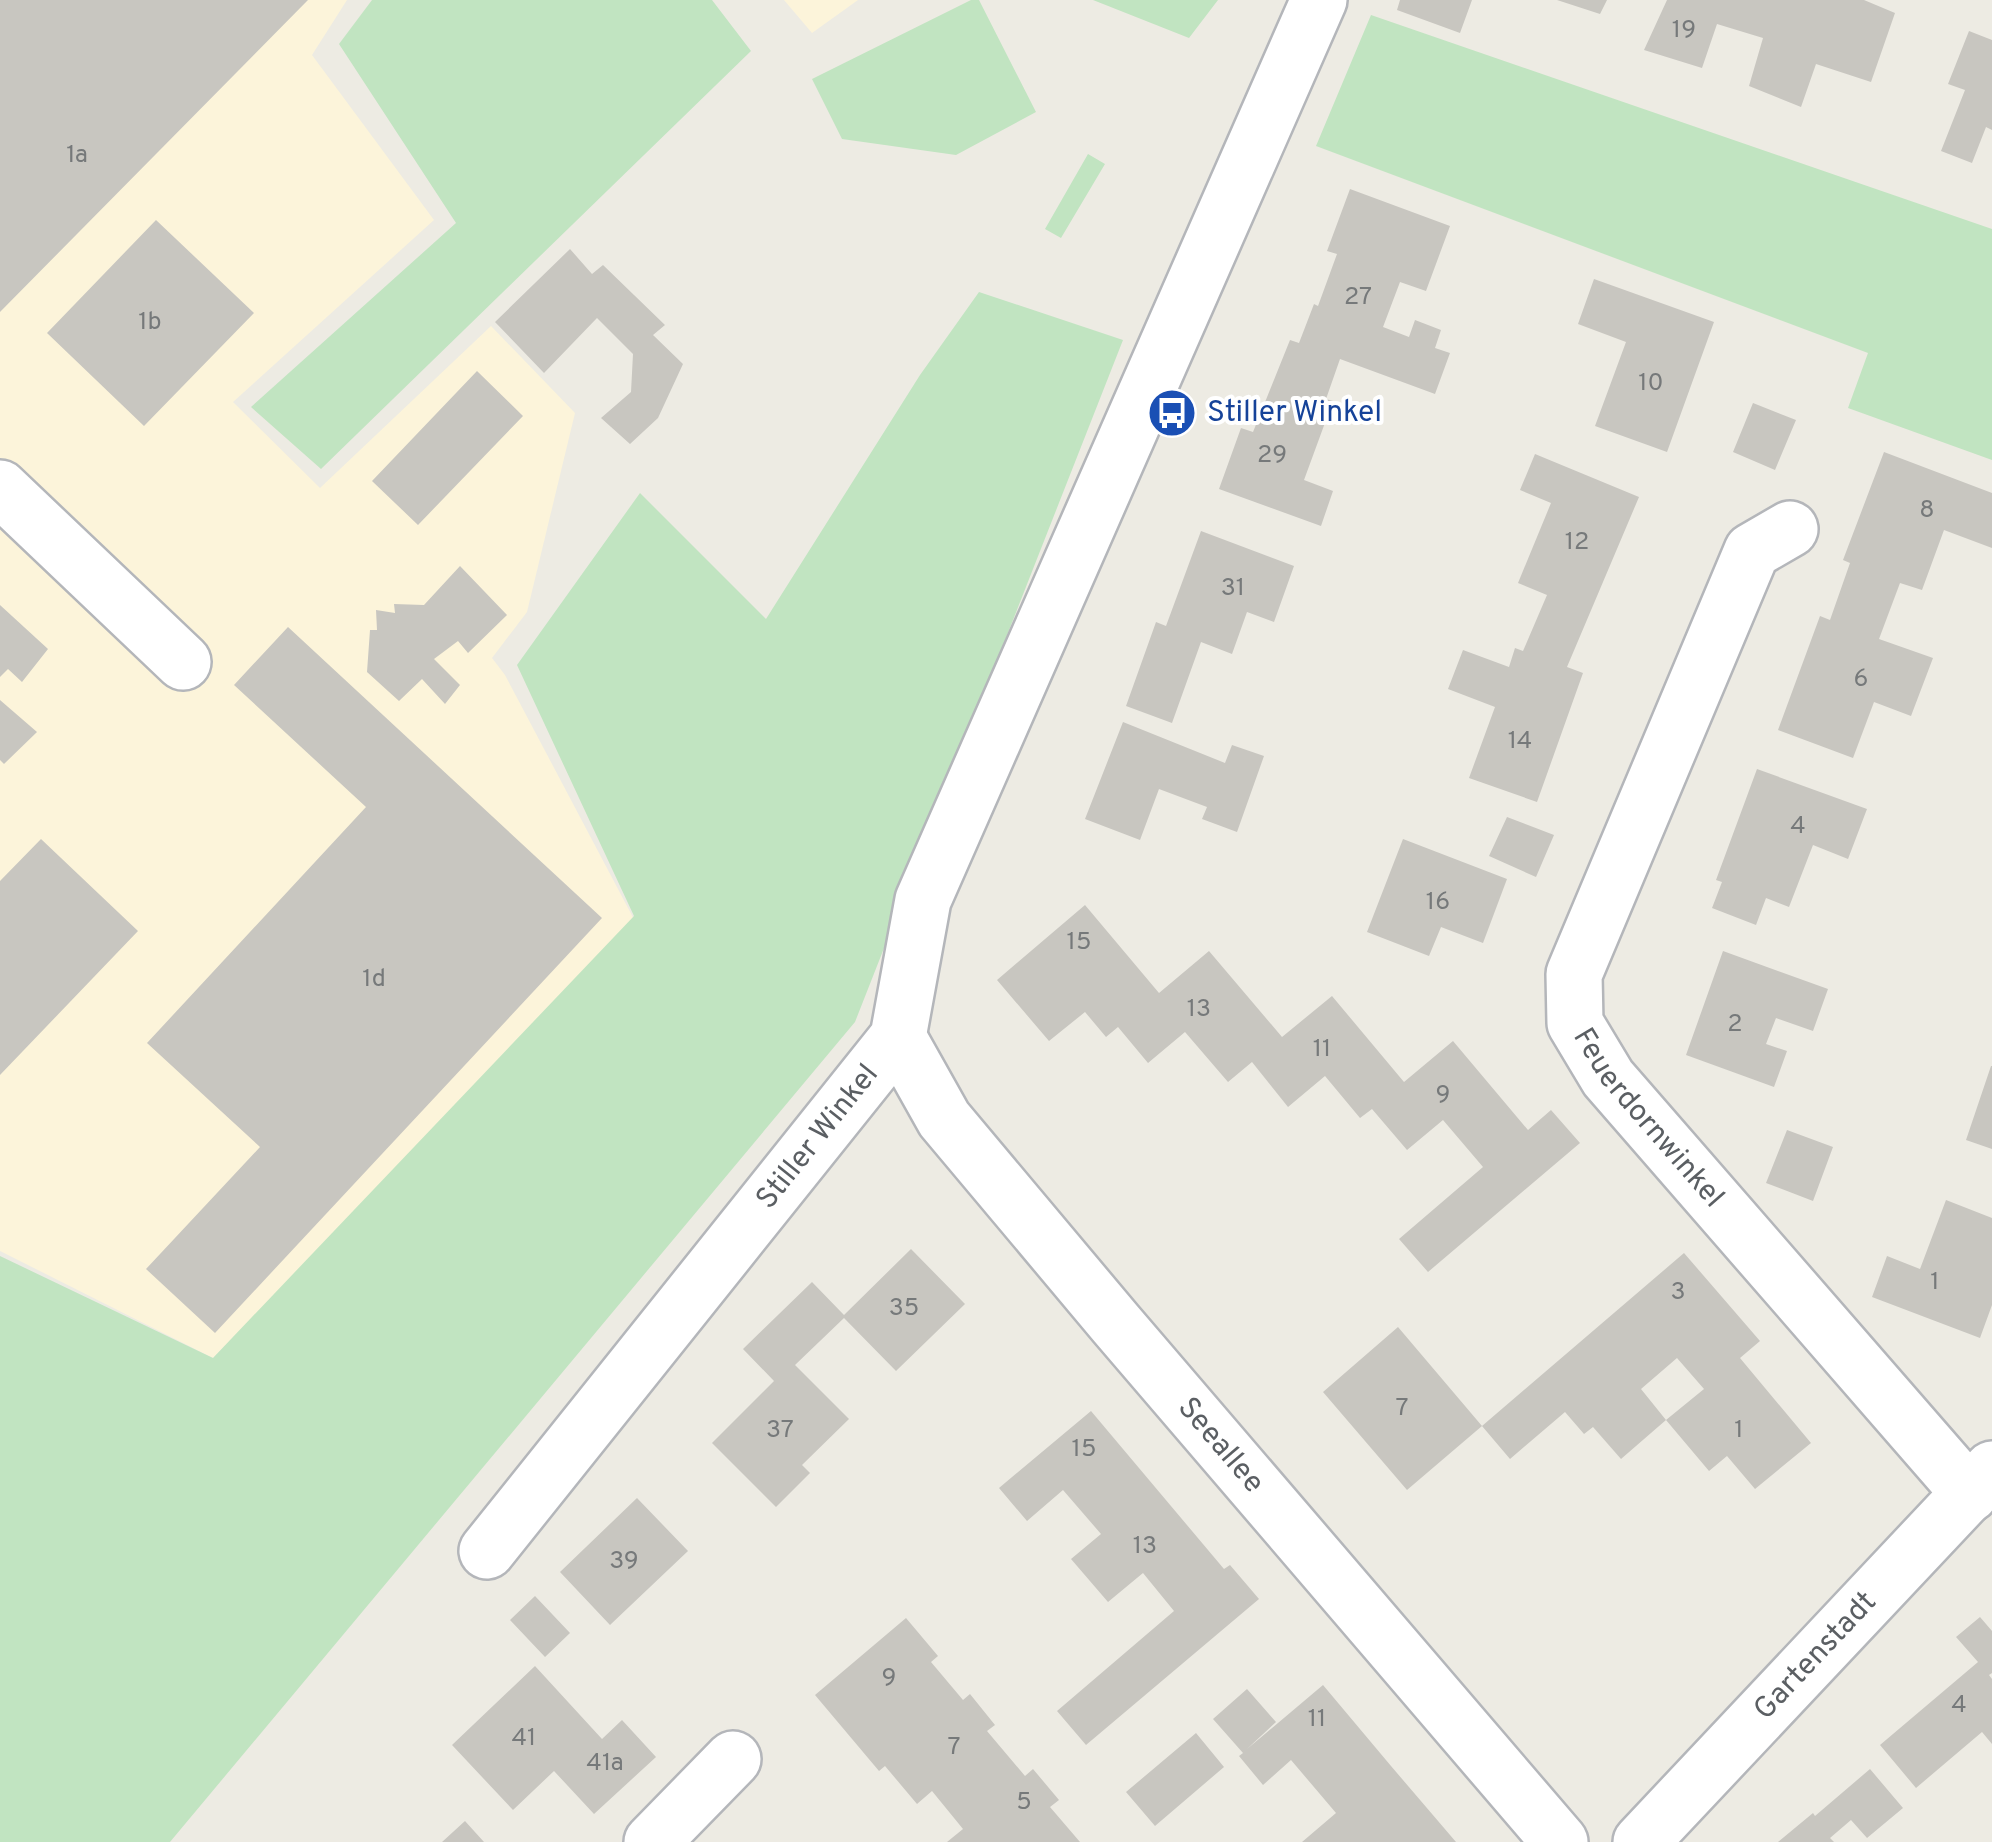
<svg xmlns="http://www.w3.org/2000/svg" width="1992" height="1842" font-family="Overpass,sans-serif">
	<rect width="100%" height="100%" fill="#edebe3"/>
	<path fill="#fcf4da" d="M0 0H347L312 55 434 220 233 402 320 488 491 326 575 413 527 612 492 658 505 675 637 925 213 1358 0 1251Z
		M784 0H858L812 33Z"/>
	<path fill="#c1e4c1" d="M372 0H712L751 51 321 469 251 407 456 223 339 44Z
		M971 0H979L1036 112 956 155 842 139 812 79Z
		M1093 0H1218L1189 38Z
		M1371 15 1992 229V460L1848 408 1868 353 1316 146Z
		M1088 154 1105 164 1061 238 1045 229Z
		M979 292 1123 340 855 1022 170 1842H0V1256L213 1358 634 916 517 665 640 493 766 619 920 375Z"/>
	<path fill="#c8c6c0" d="M0 0H308L0 312Z
		M1400 0H1472L1460 33 1397 10Z
		M1557 0H1607L1600 14Z
		M1667 0H1864L1895 13 1871 82 1816 64 1801 107 1749 86 1763 38 1717 24 1702 68 1644 50Z
		M1969 31 1992 40V130L1986 127 1972 163 1941 151 1965 90 1948 84Z
		M1350 189 1450 226 1426 291 1400 282 1383 327 1409 337 1415 320 1441 330 1435 348 1450 353 1435 394 1340 359 1326 399 1333 401 1304 480 1333 491 1321 526 1219 489 1241 428 1253 432 1290 340 1299 343 1314 304 1318 306 1337 254 1327 251Z
		M156 220 254 313 144 426 47 333Z
		M570 249 592 274 603 265 665 325 653 335 683 364 658 418 630 444 601 418 631 392 633 354 597 318 544 373 495 322Z
		M1594 279 1714 322 1667 452 1595 426 1626 342 1578 324Z
		M477 371 523 416 418 525 372 481Z
		M1753 403 1796 420 1775 470 1733 452Z
		M1884 452 1992 493V548L1944 530 1922 590 1900 583 1879 639 1933 658 1911 716 1874 702 1853 758 1778 730 1820 616 1830 620 1850 563 1843 560Z
		M1535 454 1639 497 1567 667 1583 673 1537 802 1469 778 1495 707 1448 689 1463 650 1509 667 1515 648 1523 651 1547 595 1518 583 1551 503 1520 490Z
		M1201 531 1294 566 1274 622 1247 612 1232 654 1201 642 1172 723 1126 706 1156 622 1166 626Z
		M460 566 507 615 468 653 458 641 434 659 460 685 445 704 422 679 399 701 367 672 370 630H377L376 610 395 613 394 604 424 605Z
		M0 605 48 649 22 682 8 669 0 677Z
		M288 627 602 918 215 1333 146 1269 260 1147 147 1043 366 807 234 685Z
		M0 700 37 732 4 764 0 760Z
		M1123 722 1225 763 1232 745 1264 756 1237 832 1202 819 1207 807 1159 789 1140 840 1085 819Z
		M1757 769 1867 809 1848 859 1813 845 1789 907 1766 898 1756 925 1712 908 1722 882 1716 880Z
		M1507 817 1554 835 1536 877 1489 856Z
		M41 839 138 931 0 1075V881Z
		M1403 839 1507 879 1483 943 1441 927 1429 956 1367 932Z
		M1085 905 1159 993 1209 951 1282 1037 1332 996 1404 1082 1453 1041 1528 1130 1551 1110 1580 1143 1428 1272 1399 1239 1483 1167 1443 1120 1407 1150 1372 1109 1360 1118 1325 1076 1288 1107 1252 1062 1228 1082 1185 1032 1148 1063 1118 1027 1106 1037 1085 1012 1049 1041 997 980Z
		M1723 951 1828 989 1813 1031 1776 1018 1766 1044 1787 1051 1774 1087 1686 1055Z
		M1991 1066H1992V1149L1966 1140Z
		M1787 1130 1833 1147 1813 1201 1766 1183Z
		M1946 1200 1992 1218V1305L1980 1338 1872 1297 1887 1256 1920 1269Z
		M911 1249 965 1304 896 1371 844 1318 795 1365 849 1419 802 1465 810 1473 776 1507 712 1443 774 1381 743 1349 812 1282 844 1315Z
		M1684 1253 1760 1341 1740 1358 1811 1443 1755 1489 1727 1456 1709 1471 1666 1420 1704 1389 1677 1358 1641 1389 1666 1420 1621 1459 1593 1427 1584 1434 1565 1412 1510 1459 1482 1426Z
		M1398 1327 1482 1426 1407 1490 1323 1392Z
		M1091 1411 1224 1569 1230 1565 1259 1599 1086 1745 1057 1711 1174 1611 1143 1573 1108 1602 1071 1559 1101 1534 1063 1490 1027 1521 999 1488Z
		M637 1498 688 1551 610 1625 560 1572Z
		M535 1596 570 1633 545 1657 510 1620Z
		M1980 1617 1992 1631V1673L1989 1675 1992 1679V1744L1982 1732 1916 1788 1880 1745 1978 1662 1956 1637Z
		M906 1618 938 1656 931 1662 963 1700 970 1694 995 1725 987 1731 1025 1776 1033 1769 1059 1800 1050 1807 1080 1842H947L963 1829 932 1791 917 1804 885 1766 879 1771 815 1695Z
		M535 1666 602 1739 622 1720 656 1757 594 1814 554 1771 513 1810 452 1745Z
		M1323 1685 1391 1766 1456 1842H1302L1336 1813 1291 1760 1263 1785 1239 1756 1243 1753 1213 1719 1247 1689 1276 1722 1247 1749Z
		M1196 1733 1224 1767 1155 1826 1126 1792Z
		M1870 1769 1903 1808 1867 1838 1851 1820 1830 1838 1834 1842H1778L1813 1813 1815 1816Z
		M465 1821 484 1842H442Z"/>
	<g fill="none" stroke-linecap="round" stroke-linejoin="round">
		<g stroke="#b4b6ba" stroke-width="60">
			<g id="minor">
				<path d="M0 488 183 662"/>
				<path id="s1" d="M1790 529 1752 551 1574 974 1575 1023 1608 1078 1970 1494"/>
				<path id="s2" d="M898 1037 944 1119 1116 1324 1560 1842"/>
				<path id="s3" d="M487 1551 898 1037 923 900 1319 0"/>
				<path d="M652 1842 733 1759"/>
				<path id="s4" d="M1641 1842 1992 1469"/>
			</g>
		</g>
		<use href="#minor" stroke="#fff" stroke-width="55"/>
	</g>
	<defs>
		<g id="bus-disc" transform="scale(2.5)"><circle r="9.5" fill="#1a4fb4" stroke="#fff"/><path d="M-5-6H5V4H4V6H2V4H-2V6H-4V4H-5ZM-3.5-4V0h7V-4ZM-3.5 1.2v1.5H-2V1.2ZM2 1.2v1.5H3.5V1.2Z" fill="#fff"/></g>
	</defs>
	<g fill-rule="evenodd">
		<use href="#bus-disc" x="1172" y="413"/>
	</g>
	<g text-anchor="middle" dominant-baseline="central" stroke-width="8" stroke-linejoin="round" paint-order="stroke">
		<g font-size="25" fill="#76797a">
			<text x="1684" y="31">19</text>
			<text x="77" y="156">1a</text>
			<text x="1358" y="298">27</text>
			<text x="150" y="323">1b</text>
			<text x="1651" y="384">10</text>
			<text x="1272" y="456">29</text>
			<text x="1927" y="511">8</text>
			<text x="1577" y="543">12</text>
			<text x="1233" y="589">31</text>
			<text x="1861" y="680">6</text>
			<text x="1520" y="742">14</text>
			<text x="1798" y="827">4</text>
			<text x="1438" y="903">16</text>
			<text x="1079" y="943">15</text>
			<text x="374" y="980">1d</text>
			<text x="1199" y="1010">13</text>
			<text x="1735" y="1025">2</text>
			<text x="1322" y="1050">11</text>
			<text x="1443" y="1096">9</text>
			<text x="1935" y="1283">1</text>
			<text x="1678" y="1293">3</text>
			<text x="904" y="1309">35</text>
			<text x="1402" y="1409">7</text>
			<text x="780" y="1431">37</text>
			<text x="1739" y="1431">1</text>
			<text x="1084" y="1450">15</text>
			<text x="1145" y="1547">13</text>
			<text x="624" y="1562">39</text>
			<text x="889" y="1679">9</text>
			<text x="1959" y="1706">4</text>
			<text x="1317" y="1720">11</text>
			<text x="524" y="1739">41</text>
			<text x="954" y="1748">7</text>
			<text x="605" y="1764">41a</text>
			<text x="1024" y="1803">5</text>
		</g>
		<g font-size="30" fill="#164399" stroke="#fff" text-anchor="start">
			<text x="1207" y="413">Stiller Winkel</text>
		</g>
		<g font-size="30" fill="#5b5f63" stroke="#fff">
			<text stroke="none"><textPath href="#s1" startOffset="672">Feuerdornwinkel</textPath></text>
			<text stroke="none"><textPath href="#s3" startOffset="530">Stiller Winkel</textPath></text>
			<text stroke="none"><textPath href="#s2" startOffset="522">Seeallee</textPath></text>
			<text stroke="none"><textPath href="#s4" startOffset="255">Gartenstadt</textPath></text>
		</g>
	</g>
</svg>
